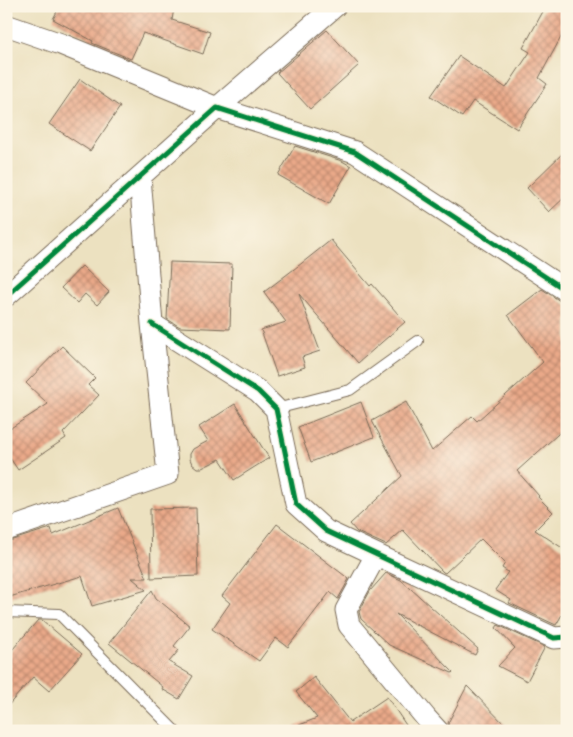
<svg xmlns="http://www.w3.org/2000/svg" width="573" height="737" font-family="Cardo,serif">
	<defs>
		<pattern id="building-cross-hatch" width="8" height="8" patternUnits="userSpaceOnUse" patternTransform="scale(1.25)"><rect width="8" height="8" fill="#eaa989"/><path d="M0 0l8 8M0 8l8-8" fill="none" stroke="#bf8a6f"/></pattern>
	</defs>
	<rect width="100%" height="100%" fill="#fcf5e5"/>
	<filter id="ink" filterUnits="userSpaceOnUse"><feTurbulence type="fractalNoise" baseFrequency=".02" numOctaves="2"/><feDisplacementMap in="SourceGraphic" scale="10" xChannelSelector="R" yChannelSelector="G"/><feConvolveMatrix kernelMatrix="1 2 1 2 8 2 1 2 1" color-interpolation-filters="sRGB"/></filter>
	<filter id="wash" filterUnits="userSpaceOnUse"><feTurbulence type="fractalNoise" baseFrequency=".0096" numOctaves="4" result="noise"/><feDisplacementMap in="SourceGraphic" scale="20" xChannelSelector="R" yChannelSelector="G"/><feGaussianBlur stdDeviation="1.12" result="paint"/><feColorMatrix in="noise" values="0 0 0 0 0 0 0 0 0 0 0 0 0 0 0 0 0 1.4 0 .05"/><feComposite in="paint" operator="in"/></filter>
	<g filter="url(#wash)">
		<rect width="100%" height="100%" fill="#ece1c0"/>
		<g id="blocks">
			<path fill="url(#building-cross-hatch)" d="M60 6H163L174 8 172 20 210 32 203 54 143 33 131 59 92 43 93 41 53 19Z
				M546 6H567V26L539 78 547 84 517 129 473 101 462 117 431 96 459 56 506 88 530 52 523 48Z
				M327 30 359 65 310 109 277 73Z
				M80 79 120 107 90 151 49 124Z
				M295 146 342 161 351 166 329 204 278 175Z
				M567 149V195L549 212 527 188Z
				M331 240 370 286 372 284 405 322 358 363 299 294 320 351 302 357 305 367 277 376 261 330 286 322 264 292 302 263Z
				M170 262 232 264 230 329 180 327 167 319Z
				M82 266 109 292 97 305 85 294 77 303 61 288Z
				M542 289 560 301 564 303 567 306V426L517 471 539 496 538 497 553 512 535 530 567 551V606L556 625 509 603 511 600 495 590 508 572 502 568 505 563 481 539 445 573 443 572 403 530 386 545 357 532 350 524 402 476 372 421 406 402 432 451 472 416 477 421 543 362 508 315Z
				M62 346 95 378 88 385 99 395 63 433 66 438 18 470 6 452V431L48 404 26 383Z
				M361 402 374 437 311 462 298 427Z
				M235 404 269 458 234 480 220 459 202 468H197L192 464 190 459V454L193 449 208 441 199 427Z
				M118 508 147 578H132L146 590 92 606 82 576 6 598V542L51 528 53 535Z
				M196 508 198 576 151 578 150 509Z
				M277 524 349 579 338 599 330 592 288 647 276 638 259 661 212 629 230 603 222 596Z
				M386 573 401 580 478 649 475 655 396 614 453 672 452 673 389 645 361 619 359 612 370 591Z
				M152 590 156 598 190 626 174 646 179 650 169 662 193 676 179 699 162 689 163 687 109 643Z
				M38 620H42L82 654 49 691 33 677 6 708V657Z
				M498 625 545 647 527 681 498 666 515 648 496 628Z
				M314 677 350 722 387 697 410 731H288L287 730 317 718 296 692Z
				M467 686 511 731H450L448 723Z"/>
		</g>
	</g>
	<g filter="url(#ink)">
		<use href="#blocks" fill-opacity="0" stroke="#796a57" stroke-width="1"/>
		<g fill="none" stroke-linecap="round" stroke-linejoin="round">
			<g stroke="#796a57" stroke-width="12">
				<path id="service" d="M276 409 350 390 418 341
					M6 612 59 614 175 731"/>
			</g>
			<g stroke="#796a57" stroke-width="23">
				<path id="minor" d="M6 25 61 44 217 108 335 6
					M6 296 217 108 355 152 567 291
					M152 324 258 391 276 409 296 504 326 531 554 638 567 637
					M6 530 168 474 152 324 140 177
					M376 555 346 610 349 625 426 718 438 731"/>
			</g>
			<use href="#service" stroke="#fff" stroke-width="10"/>
			<use href="#minor" stroke="#fff" stroke-width="21"/>
			<g stroke="#fcf5e5" stroke-width="8">
				<path id="cycleway" d="M6 296 217 108 355 152 567 291
					M152 324 258 391 276 409 296 504 326 531 554 638 567 637"/>
			</g>
			<use href="#cycleway" stroke="#00873e" stroke-width="5"/>
		</g>
	</g>
	<rect width="573" height="737" fill="none" stroke="#fcf5e5" stroke-width="25"/>
</svg>
